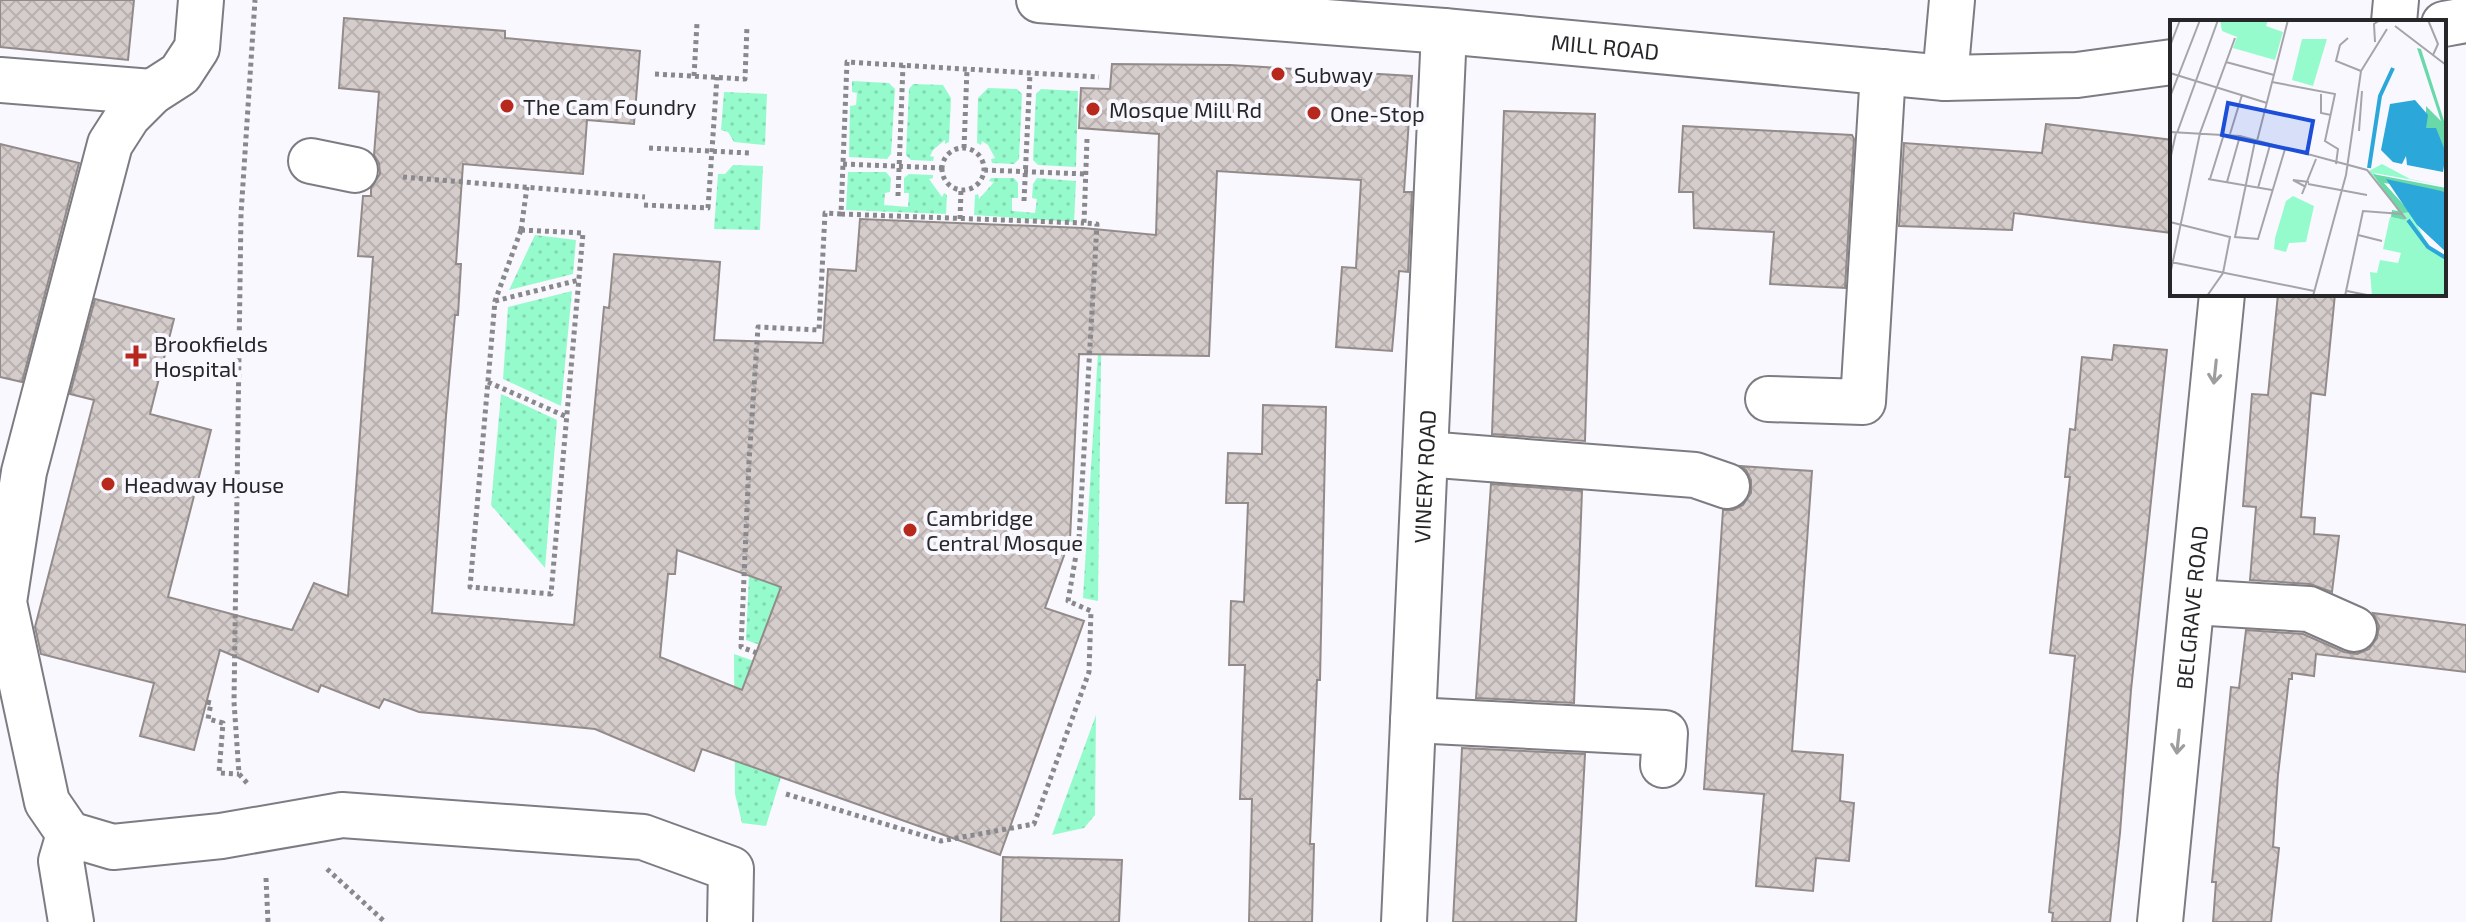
<svg xmlns="http://www.w3.org/2000/svg" width="2466" height="922" font-family="'Exo 2',sans-serif">
	<defs>
		<pattern id="grass-dots" width="8" height="8" patternUnits="userSpaceOnUse" patternTransform="scale(2)"><rect width="8" height="8" fill="#96fbcc"/><path d="M2 2h.1M6 6h.1" fill="none" stroke="#81d7af" stroke-width="1.8" stroke-linecap="round"/></pattern>
		<pattern id="building-cross-hatch" width="8" height="8" patternUnits="userSpaceOnUse" patternTransform="scale(2)"><rect width="8" height="8" fill="#d5cdcc"/><path d="M0 0l8 8M0 8l8-8" fill="none" stroke="#b7b0af"/></pattern>
	</defs>
	<rect width="100%" height="100%" fill="#f9f8fe"/>
	<path fill="url(#grass-dots)" d="M852 81 889 83 895 89 891 154 887 159 849 157 850 106 856 105 857 93 852 92Z
		M913 84 943 85 951 98 949 142 945 144V140L933 150 930 156 934 157 933 161 911 160 906 155 909 89Z
		M988 88 1017 89 1022 94 1019 159 1014 164 992 163 991 159 995 158 988 145 982 141 981 145 977 143 978 98Z
		M1041 89 1078 91 1076 167 1038 165 1033 160 1036 94Z
		M724 92 767 94 765 145 734 142 728 132 721 130Z
		M733 165 763 166 760 230 714 229 718 174H725Z
		M848 172H886L891 178 890 192 885 193 884 205 908 207 909 193H904V178L909 174 933 175V178L929 179 942 197 944 193 947 195 946 214 846 210Z
		M991 178H1014L1018 183V198H1012V211L1035 213 1037 199 1032 198 1033 184 1037 178 1076 181 1074 222 974 215 975 195 978 194 979 199 994 182 989 181Z
		M535 235 576 240 573 274 509 290Z
		M1105 238 1101 363 1098 601 1083 598Z
		M572 291 561 406 503 379 508 307Z
		M501 394 557 420 545 568 491 505Z
		M749 575 781 587 760 645 746 640Z
		M734 654 754 661 781 777 766 826 742 823 735 794Z
		M1096 715 1095 815 1084 828 1052 835Z"/>
	<path fill="url(#building-cross-hatch)" stroke="#938b8a" stroke-width="2" fill-rule="evenodd" d="M0 0H134L128 60 0 47Z
		M344 18 505 31V38L640 51 634 124 587 120 583 174 463 164 456 264H461L458 315H455L446 416 432 613 574 625 604 307 609 308 614 254 720 262 714 340 823 343 828 269 856 271 860 219 1083 228 1156 235 1159 134 1079 128 1081 88 1110 89 1112 64 1230 65 1412 76 1404 192H1412L1408 272 1399 271 1392 351 1336 347 1342 267 1356 268 1361 180 1217 171 1209 356 1079 354 1070 539 1045 608 1084 621 1000 855 702 749 694 771 595 729 419 712 384 699 379 708 321 685 318 692 220 650 194 750 140 736 154 683 41 654 35 627 94 400 70 394 95 299 174 319 150 414 211 430 168 597 292 630 314 583 348 596 373 257 358 256 363 196H371V188L380 174 379 163 374 155 379 92 339 88ZM677 550 781 587 742 690 660 657 668 574H675Z
		M1504 111 1595 114 1585 441 1492 434Z
		M2046 124 2172 140V233L2014 213 2012 230 1899 226 1904 143 2042 153Z
		M1683 126 1852 135 1854 139 1845 288 1770 284 1774 232 1694 228 1693 192H1679Z
		M0 144 79 163 22 382 0 377Z
		M2278 294H2335L2325 395 2311 393 2301 517 2315 518 2314 534 2339 536 2332 592 2310 584 2250 580 2256 507 2243 506 2252 394 2268 395Z
		M2114 345 2167 350 2131 690 2120 833 2110 922H2052L2053 913 2049 912 2075 656 2050 653 2070 477H2065L2070 429 2075 430 2082 357 2112 360Z
		M1263 405 1326 407 1320 680H1317L1310 844H1314L1312 922H1249L1252 799H1240L1245 665H1229L1231 601 1244 602 1248 503H1226L1228 453 1262 454Z
		M1740 466 1812 471 1792 751 1843 755 1840 801 1854 803 1849 861 1816 858 1813 891 1756 886 1764 794 1704 789 1723 510H1733L1743 505 1751 493V480L1746 470Z
		M1491 484 1582 491 1574 703 1476 698Z
		M2373 613 2466 625V672L2316 654 2314 676 2292 673V679H2289L2278 775 2273 847 2279 848 2271 922H2213L2216 882H2212L2231 687 2239 688 2246 630 2303 634 2344 652 2357 654 2369 649 2377 638 2379 626Z
		M1462 748 1585 754 1576 922H1453Z
		M1003 857 1122 860 1119 922H1001Z"/>
	<g fill="none" stroke-linecap="round" stroke-linejoin="round">
		<g stroke="#7c7c82" stroke-width="48">
			<g id="minor">
				<path d="M201 0 197 48 180 74 152 92 128 116 110 144 24 472 4 602 47 802 69 834 113 847 221 836 342 815 643 837 731 869 730 922"/>
				<path id="s1" d="M1039 0 1444 31 1945 78 2077 75 2172 62"/>
				<path d="M2394 22 2396 0"/>
				<path d="M2444 24 2466 20"/>
				<path d="M1945 78 1952 0"/>
				<path d="M0 80 152 92"/>
				<path d="M311 161 355 170"/>
				<path d="M1768 399 1863 402 1883 72"/>
				<path d="M1425 454 1695 475 1727 486"/>
				<path d="M2192 602 2309 609 2354 629"/>
				<path d="M1413 720 1665 733 1663 765"/>
				<path d="M69 834 61 861 71 922"/>
				<path id="s2" d="M1404 922 1444 31"/>
				<path id="s3" d="M2160 922 2222 294"/>
			</g>
		</g>
		<path stroke="#89898d" stroke-width="5" stroke-dasharray="4 4" stroke-linecap="butt" d="M655 74 745 79 747 26
			M694 76 697 23
			M649 148 749 153
			M964 148 967 69
			M942 169a21 21 0 1 1 42 0a21 21 0 1 1-42 0Z
			M843 164 942 168
			M984 170 1086 174
			M403 177 645 197
			M898 196 903 65
			M1024 201 1030 73
			M644 205 708 208 717 77
			M841 214 1084 223
			M960 219 961 190
			M521 230 583 233 551 594 470 587 495 301Z
			M521 230 527 187
			M495 301 579 280
			M488 382 567 417
			M757 653 741 647 749 462 758 327 819 330 825 213 841 214 847 62 1099 77
			M207 702 211 703 208 719 223 723 219 773 239 774
			M247 783 239 774 234 702 241 214 255 0
			M786 794 941 841 1034 824 1089 672 1091 611 1068 601 1079 538 1097 224 1084 223 1087 139
			M327 869 385 922
			M266 878 268 922"/>
		<use href="#minor" stroke="#fff" stroke-width="44"/>
	</g>
	<defs><path id="oneway-shaft" d="M-6 0H5M1.5-3L5.5 0L1.5 3" fill="none" stroke-width="1.6" stroke-linecap="round" stroke-linejoin="round" transform="scale(2)"/></defs>
	<g stroke="#9e9e9f">
		<use href="#oneway-shaft" transform="translate(2215 372) rotate(96)"/>
		<use href="#oneway-shaft" transform="translate(2178 742) rotate(96)"/>
	</g>
	<g fill="#b7291c" stroke="#f9f8fe" stroke-width="3">
		<circle cx="1278" cy="74" r="8"/>
		<circle cx="507" cy="106" r="8"/>
		<circle cx="1093" cy="109" r="8"/>
		<circle cx="1314" cy="113" r="8"/>
		<path d="M132 344h8v8h8v8h-8v8h-8v-8h-8v-8h8z"/>
		<circle cx="108" cy="484" r="8"/>
		<circle cx="910" cy="530" r="8"/>
	</g>
	<g text-anchor="middle" dominant-baseline="central" stroke-width="8" stroke-linejoin="round" paint-order="stroke">
		<g font-size="22" fill="#27272a" stroke="#f9f8fe">
			<text stroke="none"><textPath href="#s1" startOffset="568">MILL ROAD</textPath></text>
			<text stroke="none"><textPath href="#s2" startOffset="446">VINERY ROAD</textPath></text>
			<text stroke="none"><textPath href="#s3" startOffset="316">BELGRAVE ROAD</textPath></text>
		</g>
		<g font-size="22" fill="#27272a" stroke="#f9f8fe" text-anchor="start">
			<text x="1294" y="74">Subway</text>
			<text x="523" y="106">The Cam Foundry</text>
			<text x="1109" y="109">Mosque Mill Rd</text>
			<text x="1330" y="113">One-Stop</text>
			<text x="154" y="343">Brookfields<tspan x="154" dy="25">Hospital</tspan></text>
			<text x="124" y="484">Headway House</text>
			<text x="926" y="517">Cambridge<tspan x="926" dy="25">Central Mosque</tspan></text>
		</g>
	</g>
	<g transform="translate(2170 20)">
		<rect width="276" height="276" fill="#f9f8fe"/>
		<path d="M132 19H157L143 66 122 60ZM212 144 240 159 276 166 204 153 240 192 258 225 276 238V276H202L200 252 207 253 210 240 228 243 231 233 213 229 220 197 236 200 199 151Z" fill="#96fbcc"/>
		<path d="M247 28 251 29 276 107V133L256 108V86L271 101ZM203 154 276 168V172L214 163 240 192 233 193 235 200 221 197 222 190 228 191Z" fill="#69d9a9"/>
		<path d="M50 0H98L96 6 113 12 105 40 63 28 67 17 52 11ZM123 176 144 186 136 222 119 223 116 232 104 229 105 218 116 181Z" fill="#96fbcc"/>
		<path d="M245 80 258 95 256 108H266L276 133 273 152 237 145 236 136 232 144 223 142 211 130 220 84ZM216 159 276 172V232L247 205Z" fill="#2ba8d9"/>
		<path fill="none" stroke="#2ba8d9" stroke-width="4" d="M199 148 210 76 223 48M238 200 258 227 276 238"/>
		<path fill="none" stroke="#a5a4a9" stroke-width="2" d="M258 0 268 24 263 35M225 6 276 45M178 18 170 25 166 41 191 51M205 22 204 4 210 0M0 26 10 0M56 42 104 55M0 53 97 83M102 62 165 74 155 121 168 129 166 144M151 74V93L161 95M0 77 30 0M189 111 192 71M0 112 70 116 197 150 236 199M7 113 48 0M60 114 72 75M85 121 65 217 88 219 115 129M87 121 118 0M0 140 6 113M38 159 102 170M40 159 54 114M57 162 70 116M138 164 197 175M136 167 123 160 139 162M88 168 100 125M132 174 146 139M0 202 60 217 53 253 37 276M188 215 212 221M1 242 144 271M0 255 30 113 65 18M177 271 202 276M143 276 176 155 191 51 217 9M175 276 193 191 232 194"/>
		<path fill="#1d4ed8" fill-opacity="0.15" stroke="#1d4ed8" stroke-width="4" d="M58 83 143 101 137 133 52 115Z"/>
		<rect width="276" height="276" fill="none" stroke="#27272a" stroke-width="4"/>
	</g>
</svg>
